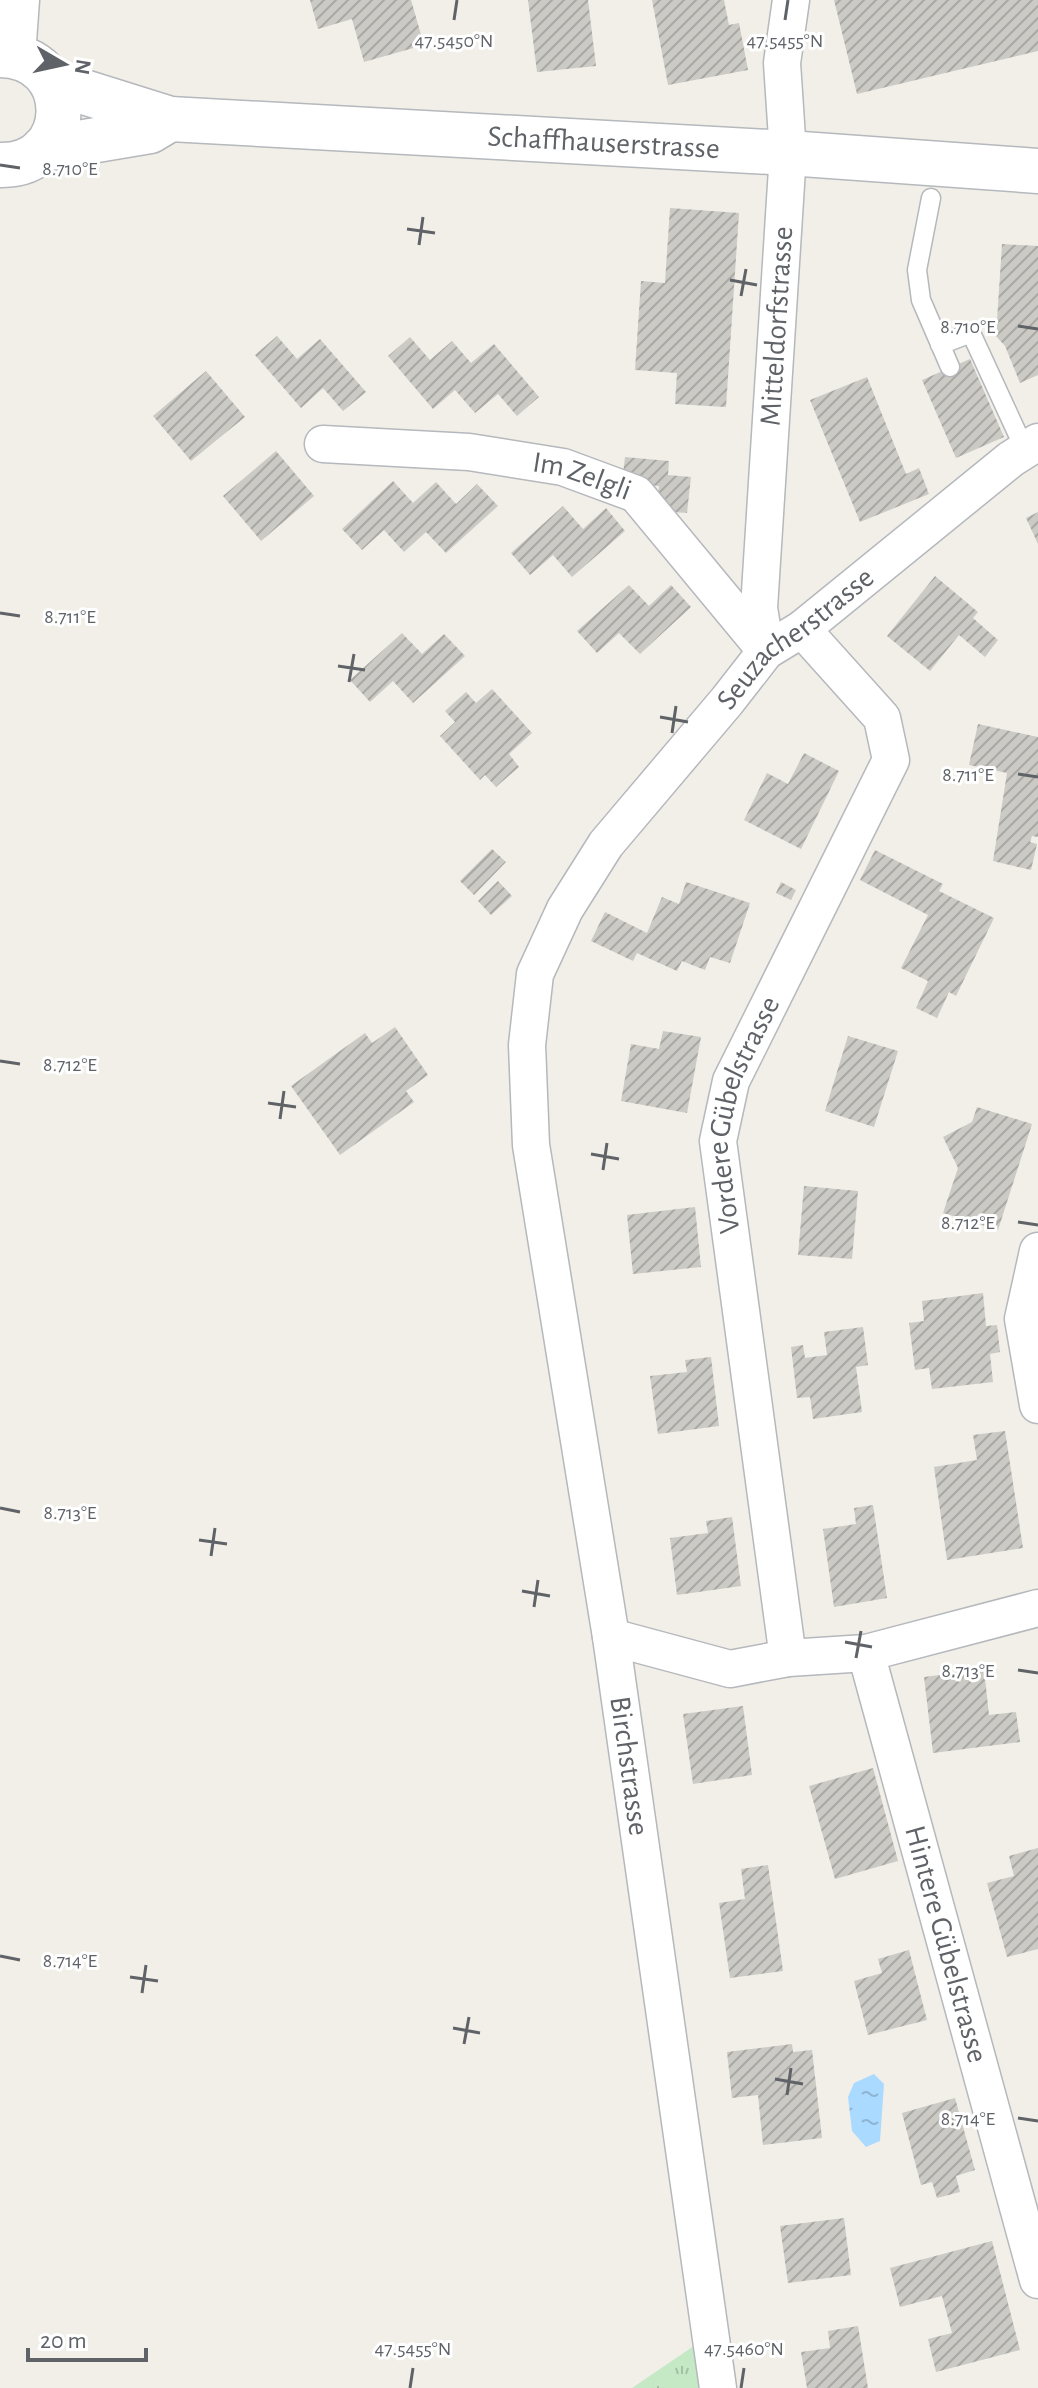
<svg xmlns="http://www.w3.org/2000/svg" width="1038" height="2388" font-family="'Alegreya Sans',sans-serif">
	<defs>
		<pattern id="grass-tufts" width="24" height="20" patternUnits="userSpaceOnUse" patternTransform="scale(2)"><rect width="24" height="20" fill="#c5e8c5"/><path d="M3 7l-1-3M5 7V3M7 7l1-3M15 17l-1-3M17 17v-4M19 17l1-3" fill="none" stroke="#a3c0a4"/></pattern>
		<pattern id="water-ripples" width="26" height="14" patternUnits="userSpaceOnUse" patternTransform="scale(2)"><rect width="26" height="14" fill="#aadaff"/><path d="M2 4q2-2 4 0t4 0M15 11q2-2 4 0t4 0" fill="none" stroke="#8eb4d2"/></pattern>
		<pattern id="building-hatch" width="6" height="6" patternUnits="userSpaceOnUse" patternTransform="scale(2)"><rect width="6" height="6" fill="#cccac5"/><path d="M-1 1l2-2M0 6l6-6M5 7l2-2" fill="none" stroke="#a9a8a4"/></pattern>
	</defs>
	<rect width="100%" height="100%" fill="#f1efe8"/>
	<path fill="url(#grass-tufts)" d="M710 2335 718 2388H632Z"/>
	<path fill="url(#water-ripples)" d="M874 2074 884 2084 880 2141 866 2147 852 2131 848 2097 854 2083Z"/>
	<path fill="url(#building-hatch)" d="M310 0H411L424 45 364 62 352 19 318 29Z
		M528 0H588L596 66 537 72Z
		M652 0H724L729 25 739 23 748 70 668 85Z
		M834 0H1038V51L857 94Z
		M670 208 739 213 726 407 675 404 677 373 635 370 641 281 665 283Z
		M1002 244 1038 246V375L1020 383 1005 346 996 336Z
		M277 336 297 359 320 339 366 392 343 411 323 388 301 408 255 355Z
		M410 337 430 360 452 341 471 363 494 344 539 397 517 416 498 394 475 413 455 390 433 409 388 356Z
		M970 359 1004 437 956 458 922 380Z
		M206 371 245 417 191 461 153 416Z
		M867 377 906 474 919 468 929 494 860 522 810 400Z
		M276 451 314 496 261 541 223 496Z
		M625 457 669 461 668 475 691 477 687 513 656 511 659 486 622 483Z
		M393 481 413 503 436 482 456 504 477 484 498 506 446 553 426 532 404 552 384 530 362 550 342 529Z
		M563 506 583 529 606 508 625 531 572 577 553 555 530 575 511 553Z
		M1038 512V544L1026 518Z
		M935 576 978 612 973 618 998 640 985 657 959 635 930 671 887 636Z
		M629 585 649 606 671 585 691 607 640 654 619 633 597 653 577 631Z
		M402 633 422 654 444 634 465 656 413 703 393 681 370 702 350 680Z
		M492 689 532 733 509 754 519 767 496 787 485 775 480 780 440 736 455 722 445 711 466 692 476 703Z
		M978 724 1038 737V837L1032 836 1030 842 1037 844 1031 870 993 861 1007 773 969 765Z
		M804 753 839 771 801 849 744 820 767 773 788 784Z
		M492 849 506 862 474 895 460 881Z
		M875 850 943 884 939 891 994 918 956 996 949 992 937 1018 916 1008 928 981 901 968 928 915 860 880Z
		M498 881 512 896 491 915 478 901Z
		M686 882 750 903 730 963 710 957 705 970 682 961 677 971 637 953 633 961 591 941 605 912 647 933 662 897 679 904Z
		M781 882 796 890 791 900 776 893Z
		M395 1027 428 1075 406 1091 414 1102 340 1155 291 1086 365 1033 372 1043Z
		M663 1031 701 1037 687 1113 621 1101 631 1044 659 1049Z
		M848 1036 898 1051 874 1127 825 1111Z
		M977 1107 1032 1124 998 1230 943 1213 958 1168 943 1137 972 1122Z
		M804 1186 858 1191 852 1259 798 1255Z
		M695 1207 701 1267 633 1274 627 1215Z
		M983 1293 986 1326 997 1325 1000 1352 990 1354 993 1382 932 1389 929 1368 915 1370 909 1323 924 1321 922 1301Z
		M863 1327 868 1365 856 1367 862 1412 813 1419 810 1397 797 1398 791 1347 803 1345 805 1358 827 1355 824 1332Z
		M711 1357 719 1426 658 1434 650 1376 687 1372 685 1360Z
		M1005 1431 1023 1548 947 1560 934 1467 977 1460 973 1435Z
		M873 1505 887 1598 834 1607 823 1529 856 1524 854 1508Z
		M732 1517 741 1586 677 1595 670 1538 708 1533 706 1521Z
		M984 1669 989 1715 1016 1712 1020 1742 933 1753 924 1677Z
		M743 1706 752 1775 693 1784 683 1714Z
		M873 1768 898 1861 835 1879 809 1786Z
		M1038 1848V1949L1007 1957 987 1883 1014 1876 1009 1856Z
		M768 1865 783 1971 730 1978 719 1903 745 1899 741 1869Z
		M909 1950 927 2020 868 2035 854 1981 882 1973 878 1959Z
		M792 2044 793 2052 812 2050 822 2138 763 2145 758 2095 732 2098 727 2052Z
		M955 2098 975 2170 956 2176 960 2192 937 2198 932 2182 921 2185 902 2113Z
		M844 2218 851 2275 788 2283 780 2226Z
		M992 2241 1020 2350 936 2372 928 2339 952 2333 942 2296 900 2307 890 2268Z
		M858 2326 868 2388H807L801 2352 830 2348 828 2331Z"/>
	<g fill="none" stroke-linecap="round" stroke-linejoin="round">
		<g stroke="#b5b8bc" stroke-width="21">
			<path id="service" d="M931 198 917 270 921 300 950 367
				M940 345 971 333 1025 450"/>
		</g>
		<g stroke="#b5b8bc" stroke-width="39">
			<g id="minor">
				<path id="s1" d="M323 444 469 452 563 467 636 494 762 646"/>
				<path id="s2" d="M766 651 759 608 788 153 782 63 791 0"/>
				<path d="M1038 1251 1023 1319 1038 1405"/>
				<path d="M611 1637 730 1669 788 1658 866 1653 1038 1608"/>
				<path id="s3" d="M866 1653 1038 2280"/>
				<path id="s4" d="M788 1658 718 1141 731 1081 891 760 882 718 802 629"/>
				<path id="s5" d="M718 2388 611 1637 531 1145 527 1045 535 974 565 909 606 844 727 701 766 651 802 629 1011 459 1038 442"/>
			</g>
		</g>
		<g stroke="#b5b8bc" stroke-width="47">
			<g id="tertiary">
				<path d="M0 55C79 56 77 167 0 165"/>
				<path d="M13 55 17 0"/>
				<path id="s6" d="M52 82 170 119 788 153 1038 171"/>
				<path d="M43 149 150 131 170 119"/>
			</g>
		</g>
		<use href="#service" stroke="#fff" stroke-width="18"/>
		<use href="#minor" stroke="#fff" stroke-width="36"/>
		<use href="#tertiary" stroke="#fff" stroke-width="44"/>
	</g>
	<path fill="none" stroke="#5f6368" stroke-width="3" d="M454 20 457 0M785 20 788 0M0 165 20 168M407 229 435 233M419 245 423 217M730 280 757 285M741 296 746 269M1018 326 1038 329M0 613 20 616M338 666 365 670M349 682 354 654M660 717 688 722M672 733 676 706M1018 774 1038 777M0 1061 20 1064M268 1103 296 1107M280 1119 284 1091M591 1154 619 1159M603 1170 607 1143M1018 1222 1038 1225M0 1508 20 1512M199 1540 227 1544M211 1556 215 1528M522 1591 550 1596M534 1607 538 1580M845 1642 872 1647M856 1658 861 1631M1018 1670 1038 1673M0 1956 20 1960M130 1977 158 1981M142 1993 146 1965M453 2028 480 2033M464 2044 469 2017M775 2079 803 2084M787 2095 791 2068M1018 2118 1038 2121M410 2388 413 2368M741 2388 744 2368"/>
	<g text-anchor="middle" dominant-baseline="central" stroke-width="6" stroke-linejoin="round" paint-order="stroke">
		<g font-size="30" fill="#5f6368" stroke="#fff">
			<text stroke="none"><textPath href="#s6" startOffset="558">Schaffhauserstrasse</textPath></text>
			<text stroke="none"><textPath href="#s2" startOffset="326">Mitteldorfstrasse</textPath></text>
			<text stroke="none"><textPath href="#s1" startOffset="262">Im Zelgli</textPath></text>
			<text stroke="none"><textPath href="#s5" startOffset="1858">Seuzacherstrasse</textPath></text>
			<text stroke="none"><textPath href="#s4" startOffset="552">Vordere Gübelstrasse</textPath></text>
			<text transform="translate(629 1766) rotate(82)">Birchstrasse</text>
			<text stroke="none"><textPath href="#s3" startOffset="302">Hintere Gübelstrasse</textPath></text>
		</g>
	</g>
	<g font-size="20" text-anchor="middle" fill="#5f6368" stroke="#fff" stroke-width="6" stroke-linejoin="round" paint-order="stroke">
		<text x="454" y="47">47.5450°N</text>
		<text x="785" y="47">47.5455°N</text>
		<text x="70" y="175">8.710°E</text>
		<text x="968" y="333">8.710°E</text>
		<text x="70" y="623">8.711°E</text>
		<text x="968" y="781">8.711°E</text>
		<text x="70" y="1071">8.712°E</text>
		<text x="968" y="1229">8.712°E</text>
		<text x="70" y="1519">8.713°E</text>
		<text x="968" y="1677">8.713°E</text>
		<text x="70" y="1967">8.714°E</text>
		<text x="968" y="2125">8.714°E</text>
		<text x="413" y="2355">47.5455°N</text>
		<text x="744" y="2355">47.5460°N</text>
	</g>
	<g transform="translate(64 64) rotate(99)" stroke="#ffffff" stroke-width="6" paint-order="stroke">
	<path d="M0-6L14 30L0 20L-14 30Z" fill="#5f6368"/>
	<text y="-12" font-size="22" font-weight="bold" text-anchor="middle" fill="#5f6368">N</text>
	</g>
	<path d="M28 2348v12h118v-12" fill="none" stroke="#5f6368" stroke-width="4"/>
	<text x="40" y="2348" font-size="24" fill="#5f6368" stroke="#ffffff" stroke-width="6" paint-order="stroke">20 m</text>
</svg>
